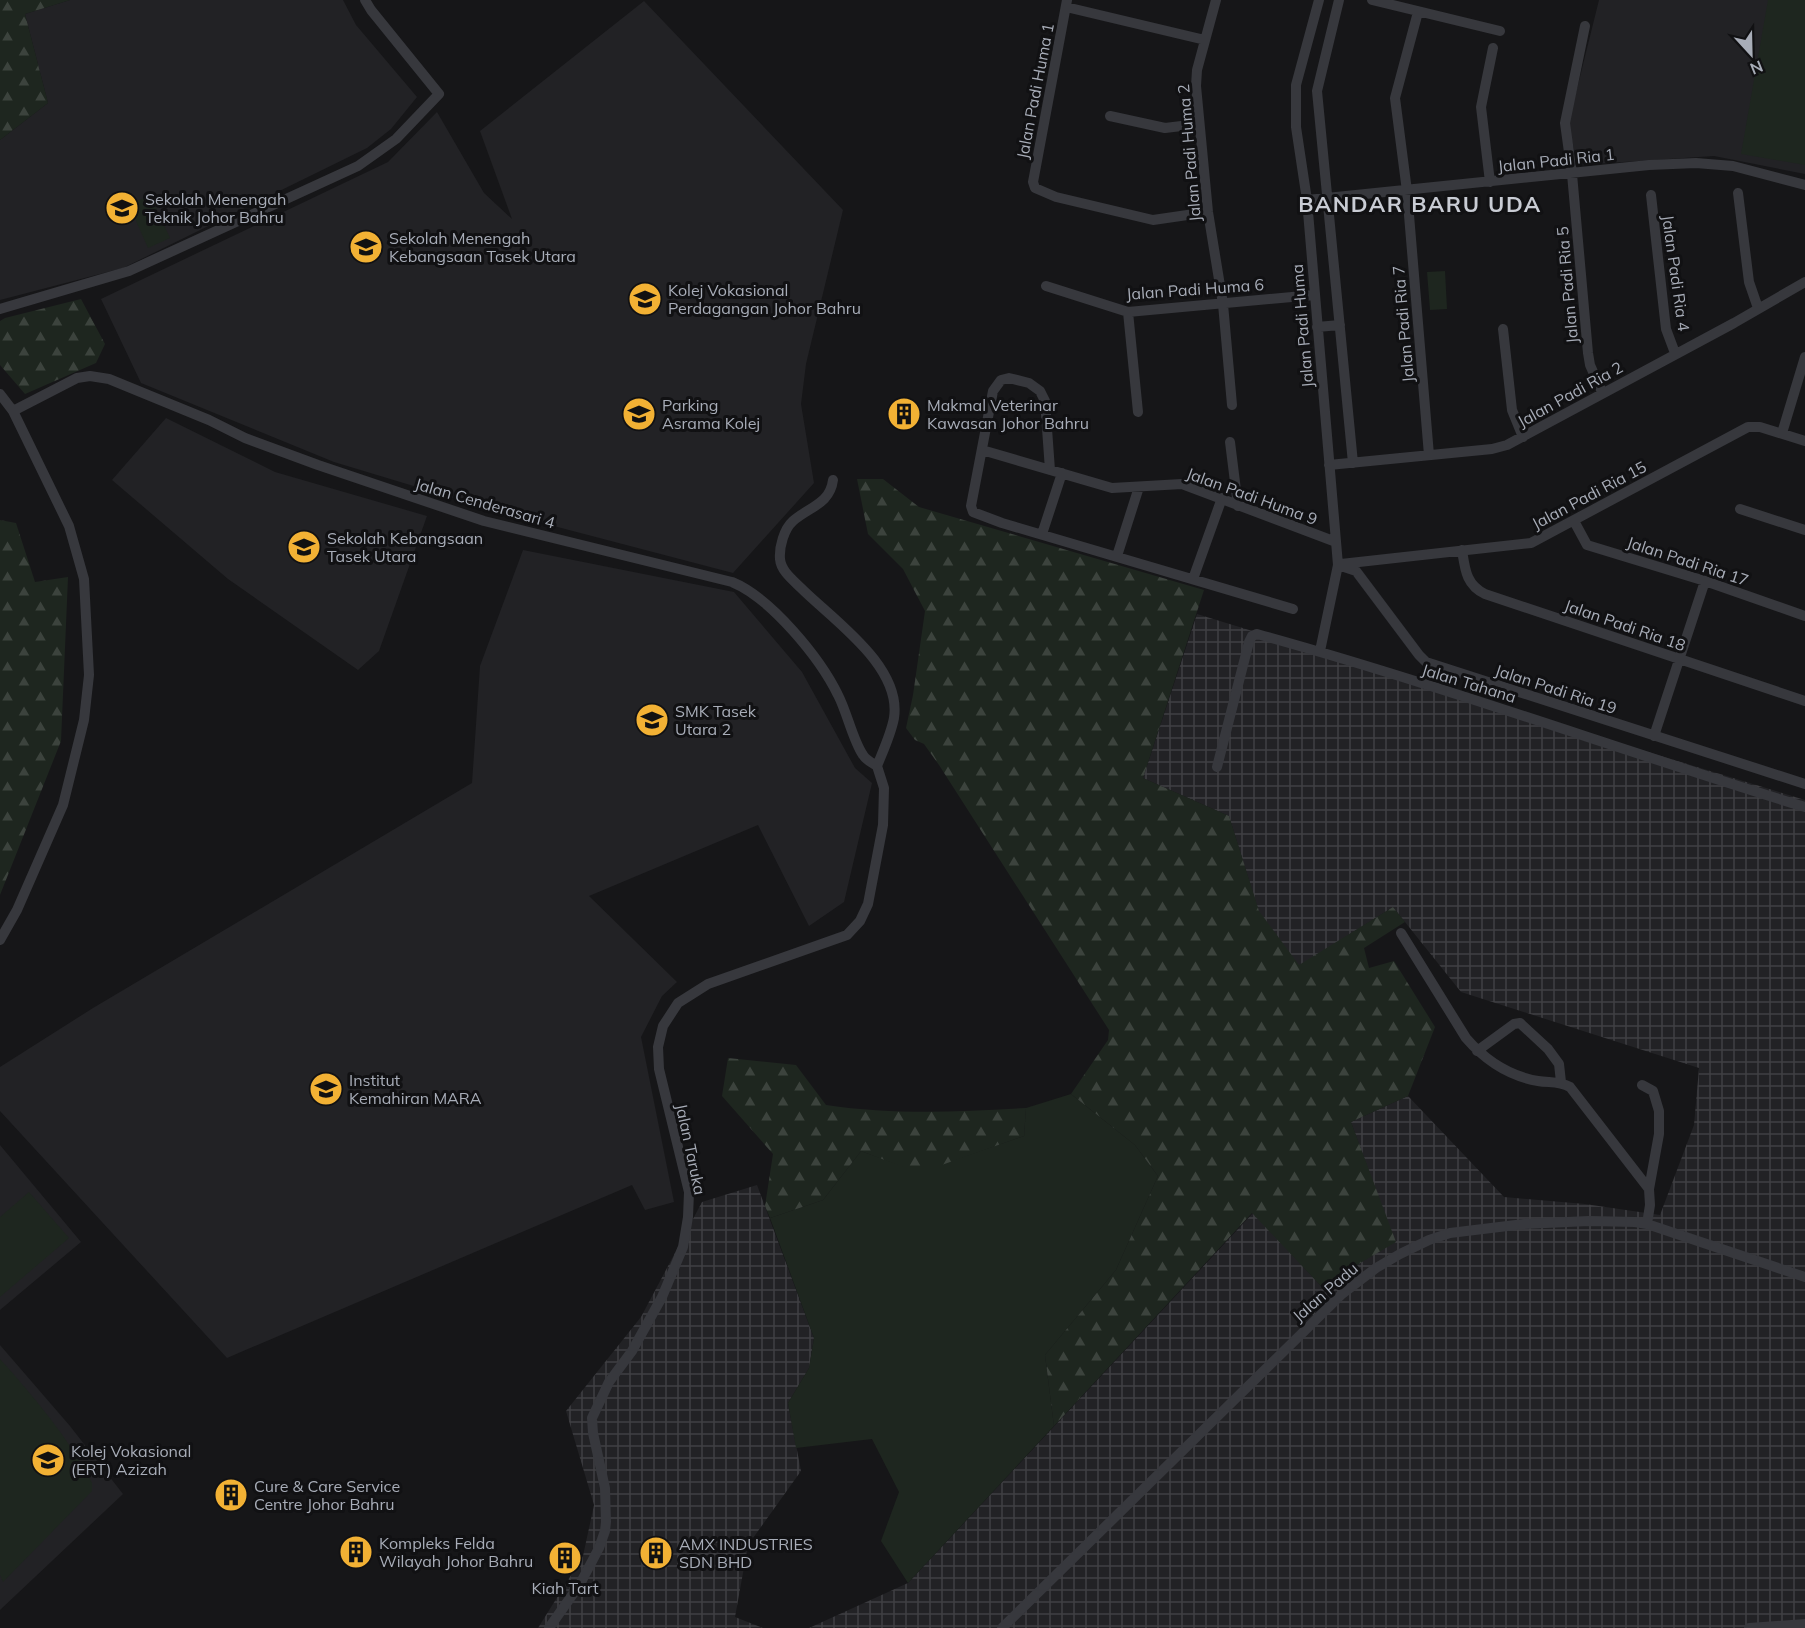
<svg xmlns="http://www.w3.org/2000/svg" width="1805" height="1628" font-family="Mulish,sans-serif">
	<defs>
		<pattern id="industrial-grid" width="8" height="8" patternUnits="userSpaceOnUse" patternTransform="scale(1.5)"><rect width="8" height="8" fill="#222225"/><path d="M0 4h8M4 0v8" fill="none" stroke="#3f3f43"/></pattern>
		<pattern id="forest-firs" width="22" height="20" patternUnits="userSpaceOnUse" patternTransform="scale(1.5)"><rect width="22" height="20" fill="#1e261f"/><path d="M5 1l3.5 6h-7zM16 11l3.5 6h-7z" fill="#3c433d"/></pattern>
	</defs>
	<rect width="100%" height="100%" fill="#161618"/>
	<path fill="#222225" d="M70 0H343L356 25 417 97 391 129 367 148 123 268 0 300V140L48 103 25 14Z
		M1599 0H1805V174L1714 156 1578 165 1568 125Z
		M644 1 843 210 806 364 801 404 814 483 733 573 493 510 334 462 141 383 101 299 388 162 437 112 484 193 512 219 480 131Z
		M166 418 275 472 427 516 379 651 358 670 228 579 112 480Z
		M523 550 734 592 802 672 855 768 872 783 844 902 809 926 758 825 589 896 677 982 662 996 641 1037 674 1202 645 1210 632 1185 227 1358 0 1111V1067L93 1008 472 783 480 666Z
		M0 1145 81 1242 0 1310Z
		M0 1345 70 1426 123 1494 0 1610Z"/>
	<path fill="url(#industrial-grid)" d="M1197 614 1805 800V1628H809L908 1583 1253 1213 1321 1286 1395 1242 1351 1122 1408 1096 1504 1197 1585 1204 1660 1215 1694 1125 1699 1068 1461 992 1393 907 1299 966 1259 912 1229 816 1143 778Z
		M757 1185 814 1338 809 1368 788 1403 801 1471 748 1545 735 1617 763 1628H538L583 1556 594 1505 566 1411 641 1317 702 1202Z"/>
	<path fill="#1e261f" d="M1768 0H1805V165L1741 154Z
		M150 195 170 238 148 248 129 205Z
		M1445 271 1447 309 1430 310 1427 272Z
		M1071 1094 1135 1145 1158 1176 1116 1270 1045 1355 1054 1426 908 1583 881 1541 899 1492 872 1439 796 1448 788 1403 809 1368 814 1338 770 1218 823 1200 861 1151 919 1172 1024 1136 1026 1108Z
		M29 1192 69 1238 0 1297V1217Z
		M0 1359C34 1397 68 1437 92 1483V1491L3 1582 0 1575Z"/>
	<path fill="url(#forest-firs)" d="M0 0H70L25 14 48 103 0 140Z
		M81 299 105 344 96 363 25 394 0 365V321L5 318Z
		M857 479H883L919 507 1204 590 1143 778 1229 816 1259 911 1299 965 1393 907 1405 922 1364 948 1369 968 1394 961 1435 1027 1408 1096 1351 1122 1396 1242 1321 1286 1252 1213 1054 1426 1045 1355 1116 1270 1158 1176 1135 1145 1071 1094 1108 1040 1109 1030 939 765 924 744 915 740 906 728 913 695 925 611 903 569 868 534Z
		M0 520 16 523 35 582 68 577 61 741 0 895Z
		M728 1058 796 1065 826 1105C892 1115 959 1112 1026 1108L1024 1136 919 1173 861 1151 823 1200 770 1218 765 1206 773 1154 722 1096Z"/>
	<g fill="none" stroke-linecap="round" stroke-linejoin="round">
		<path stroke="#37383d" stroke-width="10" d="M1067 0 1033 182 1035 188 1056 197 1153 220 1208 212
			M1216 0 1197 70 1196 86 1208 212 1223 304 1232 405
			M1319 0 1296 85V127L1307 200 1338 565 1320 651
			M1339 0 1317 91 1353 463
			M1372 0 1500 31
			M1066 7 1205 40
			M1418 12 1395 98 1407 191 1429 455
			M1585 26 1565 123 1572 174 1588 353 1590 365 1602 392
			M1110 116 1165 128 1198 124
			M1490 182 1481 107 1493 48
			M1738 193 1749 282 1758 308
			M1651 195 1666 329 1675 353
			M1307 200 1649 165 1696 163 1733 166 1805 185
			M1046 286 1128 312 1314 295
			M0 309 129 271 358 166 396 139 439 94 371 10 365 0
			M1128 312 1138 412
			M1317 327 1340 325
			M1503 329 1512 410 1523 437
			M0 394 13 411 69 526 84 579 89 675 84 720 63 805 17 910 0 940
			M13 411 77 378 90 376 109 379 209 420 245 438 318 465 484 521 732 582C771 598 820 658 838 695 847 712 853 741 863 755 866 760 872 763 877 766
			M1782 433 1805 357
			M1230 442 1238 506
			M982 450 1112 488 1182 484 1336 542
			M1329 465 1492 449 1507 445 1734 323 1805 282
			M1050 470 1045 401 1040 391 1029 383 1009 378 1001 380 993 391 971 506 973 512 1002 523 1293 609
			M833 480C830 504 809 507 793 521 784 529 779 547 780 559 781 571 793 580 801 588 833 620 902 666 894 718 891 734 883 751 877 766
			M1740 509 1805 530
			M1574 521 1587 545 1705 581 1805 616
			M1042 534 1062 473
			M1462 550C1465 569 1466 585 1485 594L1805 701
			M1117 556 1139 487
			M1341 564 1531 543 1748 427H1760L1805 441
			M1338 565 1356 571 1419 655 1426 662 1805 784
			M1193 579 1222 498
			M1654 736 1705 581
			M1217 767 1249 642 1252 636 1257 634C1442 685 1622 751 1805 807
			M1401 933 1466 1038C1485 1060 1509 1076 1538 1081 1550 1083 1559 1081 1570 1087L1649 1189
			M1477 1051 1514 1024 1520 1023 1548 1049 1559 1064 1561 1082
			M1642 1085 1653 1091 1659 1111V1134L1649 1189 1650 1205 1647 1224
			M549 1628 580 1584 599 1548 605 1531 606 1522 605 1488 593 1433 592 1418 609 1382 632 1351 662 1297 683 1247 688 1217 689 1192 659 1069 658 1047 663 1026 678 1003 708 984 847 935 860 921 868 904 883 825 884 788 877 766
			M1002 1628 1342 1294 1376 1268 1400 1254 1429 1240 1450 1233 1524 1224 1589 1221 1635 1222 1647 1224 1805 1277
			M1749 1628 1805 1624"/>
	</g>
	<defs>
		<g id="university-disc" transform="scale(1.725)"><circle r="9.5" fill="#f2b134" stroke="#111113"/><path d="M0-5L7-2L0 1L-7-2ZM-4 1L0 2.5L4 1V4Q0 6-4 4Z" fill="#111"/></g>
		<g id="school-disc" transform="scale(1.725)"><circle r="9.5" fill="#f2b134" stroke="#111113"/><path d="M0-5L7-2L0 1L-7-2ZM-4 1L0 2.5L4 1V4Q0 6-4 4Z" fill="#111"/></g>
		<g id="building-disc" transform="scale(1.725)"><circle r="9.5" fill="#f2b134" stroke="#111113"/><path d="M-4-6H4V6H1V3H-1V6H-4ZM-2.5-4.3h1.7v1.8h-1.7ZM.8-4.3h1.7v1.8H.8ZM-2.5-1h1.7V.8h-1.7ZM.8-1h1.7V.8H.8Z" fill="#111"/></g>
	</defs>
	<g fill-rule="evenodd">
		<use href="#university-disc" x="122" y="208"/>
		<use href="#school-disc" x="366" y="247"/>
		<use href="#university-disc" x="645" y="299"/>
		<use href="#school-disc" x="639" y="414"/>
		<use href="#building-disc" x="904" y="414"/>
		<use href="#school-disc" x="304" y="547"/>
		<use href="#school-disc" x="652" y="720"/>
		<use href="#university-disc" x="326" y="1089"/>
		<use href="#university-disc" x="48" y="1460"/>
		<use href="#building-disc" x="231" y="1495"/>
		<use href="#building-disc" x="356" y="1552"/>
		<use href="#building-disc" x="656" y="1553"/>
		<use href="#building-disc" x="565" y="1558"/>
	</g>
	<g text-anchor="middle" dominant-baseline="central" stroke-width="6" stroke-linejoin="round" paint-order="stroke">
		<g font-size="16" fill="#a8adb8" stroke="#111113">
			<text transform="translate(1035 91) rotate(-79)">Jalan Padi Huma 1</text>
			<text transform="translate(1189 153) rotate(-95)">Jalan Padi Huma 2</text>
			<text transform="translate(1556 160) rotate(-6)">Jalan Padi Ria 1</text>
			<text transform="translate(1676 273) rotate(82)">Jalan Padi Ria 4</text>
			<text transform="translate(1567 285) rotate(-95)">Jalan Padi Ria 5</text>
			<text transform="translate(1195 289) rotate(-4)">Jalan Padi Huma 6</text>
			<text transform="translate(1403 324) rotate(-95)">Jalan Padi Ria 7</text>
			<text transform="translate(1302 326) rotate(-95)">Jalan Padi Huma</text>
			<text transform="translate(1570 394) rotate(-29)">Jalan Padi Ria 2</text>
			<text transform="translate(1589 495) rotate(-28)">Jalan Padi Ria 15</text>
			<text transform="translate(1252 496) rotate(20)">Jalan Padi Huma 9</text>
			<text transform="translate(485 503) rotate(16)">Jalan Cenderasari 4</text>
			<text transform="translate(1688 561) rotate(18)">Jalan Padi Ria 17</text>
			<text transform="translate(1625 625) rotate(19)">Jalan Padi Ria 18</text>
			<text transform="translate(1469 683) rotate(17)">Jalan Tahana</text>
			<text transform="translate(1556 689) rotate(18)">Jalan Padi Ria 19</text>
			<text transform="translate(691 1149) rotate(78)">Jalan Taruka</text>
			<text transform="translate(1325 1292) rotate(-41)">Jalan Padu</text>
		</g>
		<g font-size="16" fill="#a8adb8" stroke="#111113" text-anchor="start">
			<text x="145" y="199">Sekolah Menengah<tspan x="145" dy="18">Teknik Johor Bahru</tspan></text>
			<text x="389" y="238">Sekolah Menengah<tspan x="389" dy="18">Kebangsaan Tasek Utara</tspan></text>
			<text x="668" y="290">Kolej Vokasional<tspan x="668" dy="18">Perdagangan Johor Bahru</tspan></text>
			<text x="662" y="405">Parking<tspan x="662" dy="18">Asrama Kolej</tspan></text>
			<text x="927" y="405">Makmal Veterinar<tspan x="927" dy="18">Kawasan Johor Bahru</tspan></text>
			<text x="327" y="538">Sekolah Kebangsaan<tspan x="327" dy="18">Tasek Utara</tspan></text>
			<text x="675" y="711">SMK Tasek<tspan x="675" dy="18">Utara 2</tspan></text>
			<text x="349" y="1080">Institut<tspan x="349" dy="18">Kemahiran MARA</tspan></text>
			<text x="71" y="1451">Kolej Vokasional<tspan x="71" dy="18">(ERT) Azizah</tspan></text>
			<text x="254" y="1486">Cure &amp; Care Service<tspan x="254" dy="18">Centre Johor Bahru</tspan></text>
			<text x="379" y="1543">Kompleks Felda<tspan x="379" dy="18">Wilayah Johor Bahru</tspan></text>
			<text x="679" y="1544">AMX INDUSTRIES<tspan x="679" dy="18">SDN BHD</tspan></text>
			<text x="565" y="1588" text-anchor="middle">Kiah Tart</text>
		</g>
		<g font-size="22" font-weight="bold" letter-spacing="1.5" fill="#c9ccd4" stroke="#111113">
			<text x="1420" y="204">BANDAR BARU UDA</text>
		</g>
	</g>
	<g transform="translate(1751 54) rotate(158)" stroke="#111113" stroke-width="4.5" paint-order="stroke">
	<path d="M0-4.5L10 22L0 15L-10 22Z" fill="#a8adb8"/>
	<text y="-9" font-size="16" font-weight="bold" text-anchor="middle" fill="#a8adb8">N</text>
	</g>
</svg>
